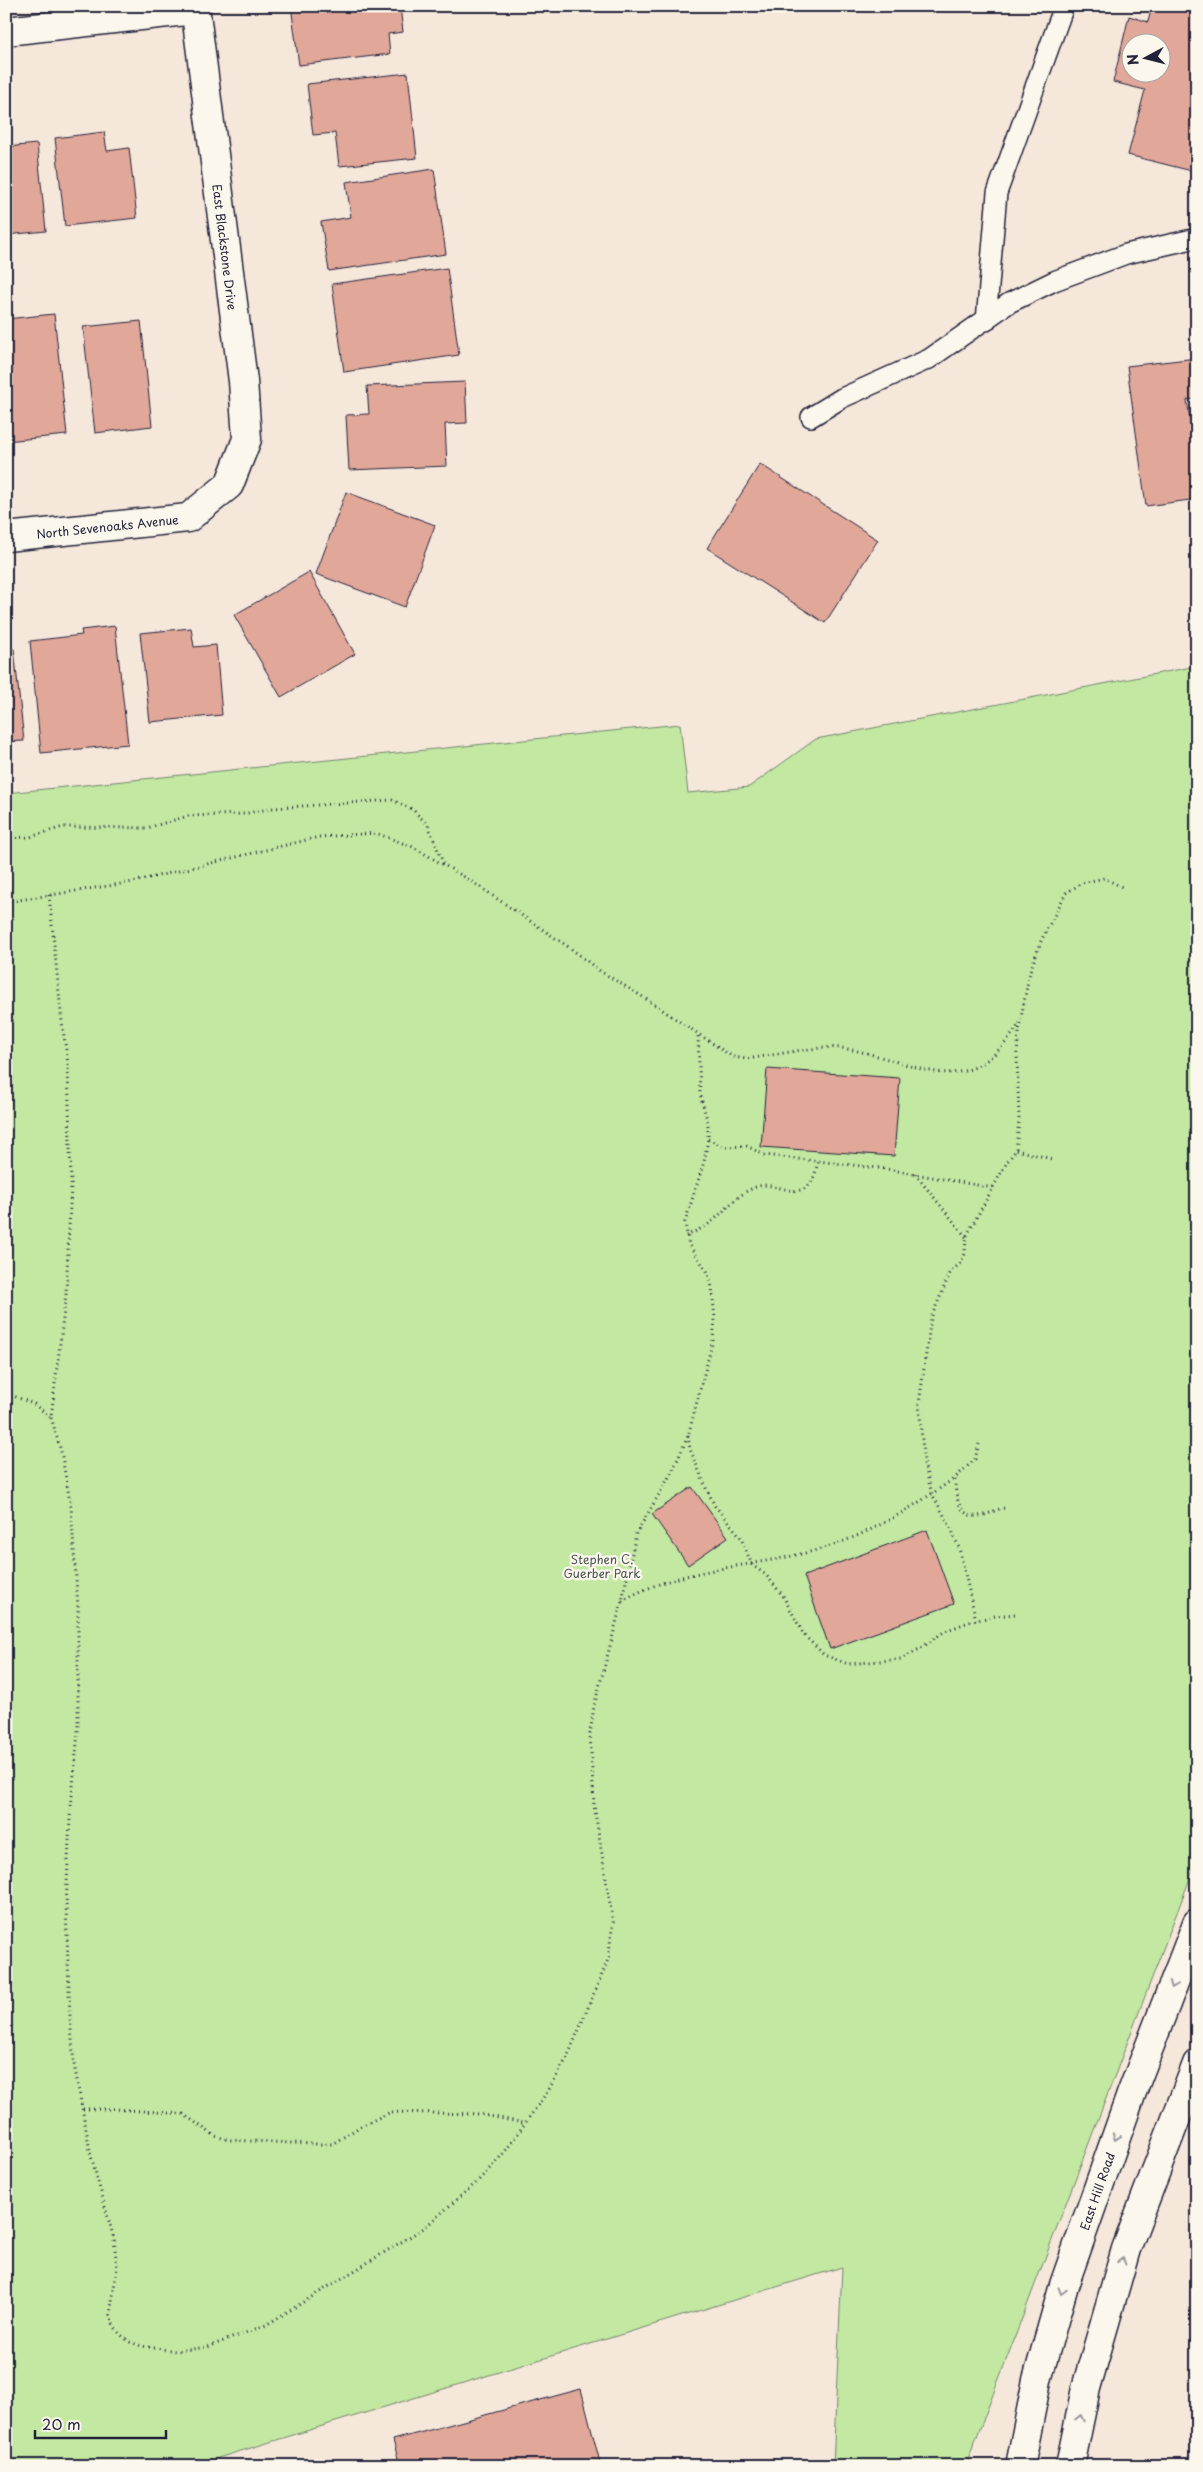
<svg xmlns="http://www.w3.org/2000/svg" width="1203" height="2472" font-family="'Playpen Sans',sans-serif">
	<rect width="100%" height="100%" fill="#f6e7db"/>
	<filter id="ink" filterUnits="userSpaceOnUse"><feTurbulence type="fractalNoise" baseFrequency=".02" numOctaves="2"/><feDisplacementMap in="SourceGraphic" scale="10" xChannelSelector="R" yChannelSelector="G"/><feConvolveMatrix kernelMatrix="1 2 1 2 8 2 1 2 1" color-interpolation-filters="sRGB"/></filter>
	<g filter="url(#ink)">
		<path fill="#c2e8a2" stroke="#72856e" d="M1197 666V1860L968 2460 970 2466H833L842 2267 192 2466H6V793L680 724 688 793 749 787 816 739Z"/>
		<path fill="#e1a899" stroke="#22223b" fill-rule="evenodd" d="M291 6H400L403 32 388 34 390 54 299 65Z
			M1152 6H1197V154L1192 171 1128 155 1145 90 1113 82 1129 16 1148 22ZM1130 42H1160V72H1130Z
			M408 73 417 158 339 166 335 133 313 135 307 84Z
			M104 132 107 151 129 148 137 218 65 226 55 138Z
			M37 144 46 231 6 235V147Z
			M434 169 446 254 329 271 321 222 351 217 346 182Z
			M447 268 459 355 344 372 332 284Z
			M54 314 67 435 6 441V319Z
			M141 321 152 426 95 433 83 327Z
			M1197 358V399L1187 400 1197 464V499L1146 506 1127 366Z
			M465 382 467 423 445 424 447 466 349 470 346 415 369 414 367 386Z
			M760 464 878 540 825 623 707 548Z
			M346 492 435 525 405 607 316 574Z
			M309 572 355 654 281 697 234 615Z
			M115 626 128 744 41 753 30 641 82 635 81 630Z
			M191 628 194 647 216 645 222 715 150 722 140 633Z
			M6 649H14L24 741 6 742Z
			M767 1069 900 1078 894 1156 761 1147Z
			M692 1487 728 1537 688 1565 652 1514Z
			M927 1530 954 1604 830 1649 804 1576Z
			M581 2389 601 2466H400L393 2440Z"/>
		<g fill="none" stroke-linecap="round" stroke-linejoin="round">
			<g stroke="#22223b" stroke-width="22">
				<path id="service" d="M986 321 997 193 1064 6
					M811 417 842 398 929 359 1009 303 1054 281 1126 254 1197 238"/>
			</g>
			<g stroke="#22223b" stroke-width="31">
				<g id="minor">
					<path d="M6 31 195 10"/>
					<path id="s1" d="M6 537 188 518 229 485 247 439 243 381 195 6"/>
				</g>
			</g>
			<g stroke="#22223b" stroke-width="31">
				<g id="tertiary">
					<path id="s2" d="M1020 2466 1037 2380 1064 2285 1132 2092 1197 1923"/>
					<path d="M1070 2466 1086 2388 1126 2249 1197 2064"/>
				</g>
			</g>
			<path stroke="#22223b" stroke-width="3" stroke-dasharray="1 4" stroke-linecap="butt" d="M6 838 30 837 63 827 147 828 188 816 243 814 273 808 392 800 412 809 428 825 443 863
				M49 895 62 1022 68 1064 71 1184 66 1294 51 1417 61 1451 71 1507 78 1607V1732L70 1817 66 1906 70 2017 74 2064 91 2156 114 2239 117 2268 110 2315 114 2326 121 2335 130 2342 141 2346 176 2351 208 2347 266 2325 424 2228 477 2182 504 2153 548 2091 567 2058 582 2022 608 1960 613 1922 594 1805 590 1734 594 1706 622 1601 636 1534 673 1470 688 1436 713 1340 715 1319 712 1287 707 1271 689 1245 685 1222 704 1162 708 1139V1123L700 1094 698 1035
				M6 902 133 882 319 837 376 833 413 847 468 879 570 948 600 971 643 997 733 1057 746 1059C771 1056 818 1045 841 1048 919 1059 963 1110 1020 1023
				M708 1139 724 1147 747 1146 764 1155 887 1169 993 1188
				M1016 1150 1052 1159
				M915 1174 966 1237
				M686 1236C694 1232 703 1228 710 1223 727 1210 738 1192 759 1186 774 1182 796 1198 808 1186 815 1180 816 1169 818 1161
				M6 1393 34 1404 50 1417
				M688 1436 690 1449 706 1488 715 1506 740 1536 752 1565 766 1575 783 1596 804 1635 824 1655 848 1664 901 1659 923 1647 945 1631 969 1622 995 1616 1016 1614
				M979 1444 975 1459 955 1478C955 1496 959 1522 984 1515 993 1513 994 1509 1006 1508
				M622 1601C680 1567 750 1568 813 1551 867 1537 910 1509 955 1478
				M976 1620 959 1548 951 1528 932 1494 924 1463 919 1404 931 1318 951 1271 960 1264 965 1254 966 1237 1007 1162 1016 1150 1019 1120 1017 1053 1020 1023 1030 971 1041 941 1066 893 1082 883 1104 878 1122 887
				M83 2109H115L183 2114 215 2136 229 2140 314 2144H332L361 2126 391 2112 479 2114 524 2123"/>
			<use href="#service" stroke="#fbf7ec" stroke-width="19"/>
			<use href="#minor" stroke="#fbf7ec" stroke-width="28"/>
			<use href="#tertiary" stroke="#fbf7ec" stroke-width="28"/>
		</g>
		<defs><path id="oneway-chevron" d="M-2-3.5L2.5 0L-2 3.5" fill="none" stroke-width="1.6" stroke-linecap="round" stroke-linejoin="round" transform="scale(1.25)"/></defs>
		<g stroke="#99979c">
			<use href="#oneway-chevron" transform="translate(1173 1985) rotate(111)"/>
			<use href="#oneway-chevron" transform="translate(1116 2137) rotate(110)"/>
			<use href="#oneway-chevron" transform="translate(1122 2261) rotate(-74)"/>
			<use href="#oneway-chevron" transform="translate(1062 2291) rotate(106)"/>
			<use href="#oneway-chevron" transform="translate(1080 2418) rotate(-78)"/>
		</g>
	</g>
	<g text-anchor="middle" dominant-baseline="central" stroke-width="4.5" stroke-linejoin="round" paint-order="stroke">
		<g font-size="12" fill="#22223b" stroke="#fbf7ec">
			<text transform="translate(225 247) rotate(83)">East Blackstone Drive</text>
			<text stroke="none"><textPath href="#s1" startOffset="102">North Sevenoaks Avenue</textPath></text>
			<text stroke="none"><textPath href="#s2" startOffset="286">East Hill Road</textPath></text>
		</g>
		<g font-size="12" fill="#4a5455" stroke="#fbf7ec">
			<text x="602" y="1559">Stephen C.<tspan x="602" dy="14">Guerber Park</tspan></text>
		</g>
	</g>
	<rect width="1203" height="2472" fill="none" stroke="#fbf7ec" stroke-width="25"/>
	<rect x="12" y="12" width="1178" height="2447" fill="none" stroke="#22223b" stroke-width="2" filter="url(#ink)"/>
	<g transform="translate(1146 58) rotate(263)"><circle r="24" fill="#fbf7ec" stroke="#a4a2a5"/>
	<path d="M0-4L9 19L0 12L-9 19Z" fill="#22223b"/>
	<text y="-8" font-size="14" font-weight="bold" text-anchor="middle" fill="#22223b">N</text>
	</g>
	<path d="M35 2430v8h131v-8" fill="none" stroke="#22223b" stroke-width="2.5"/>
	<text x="42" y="2430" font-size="15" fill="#22223b" stroke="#fbf7ec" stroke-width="4" paint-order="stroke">20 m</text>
</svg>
